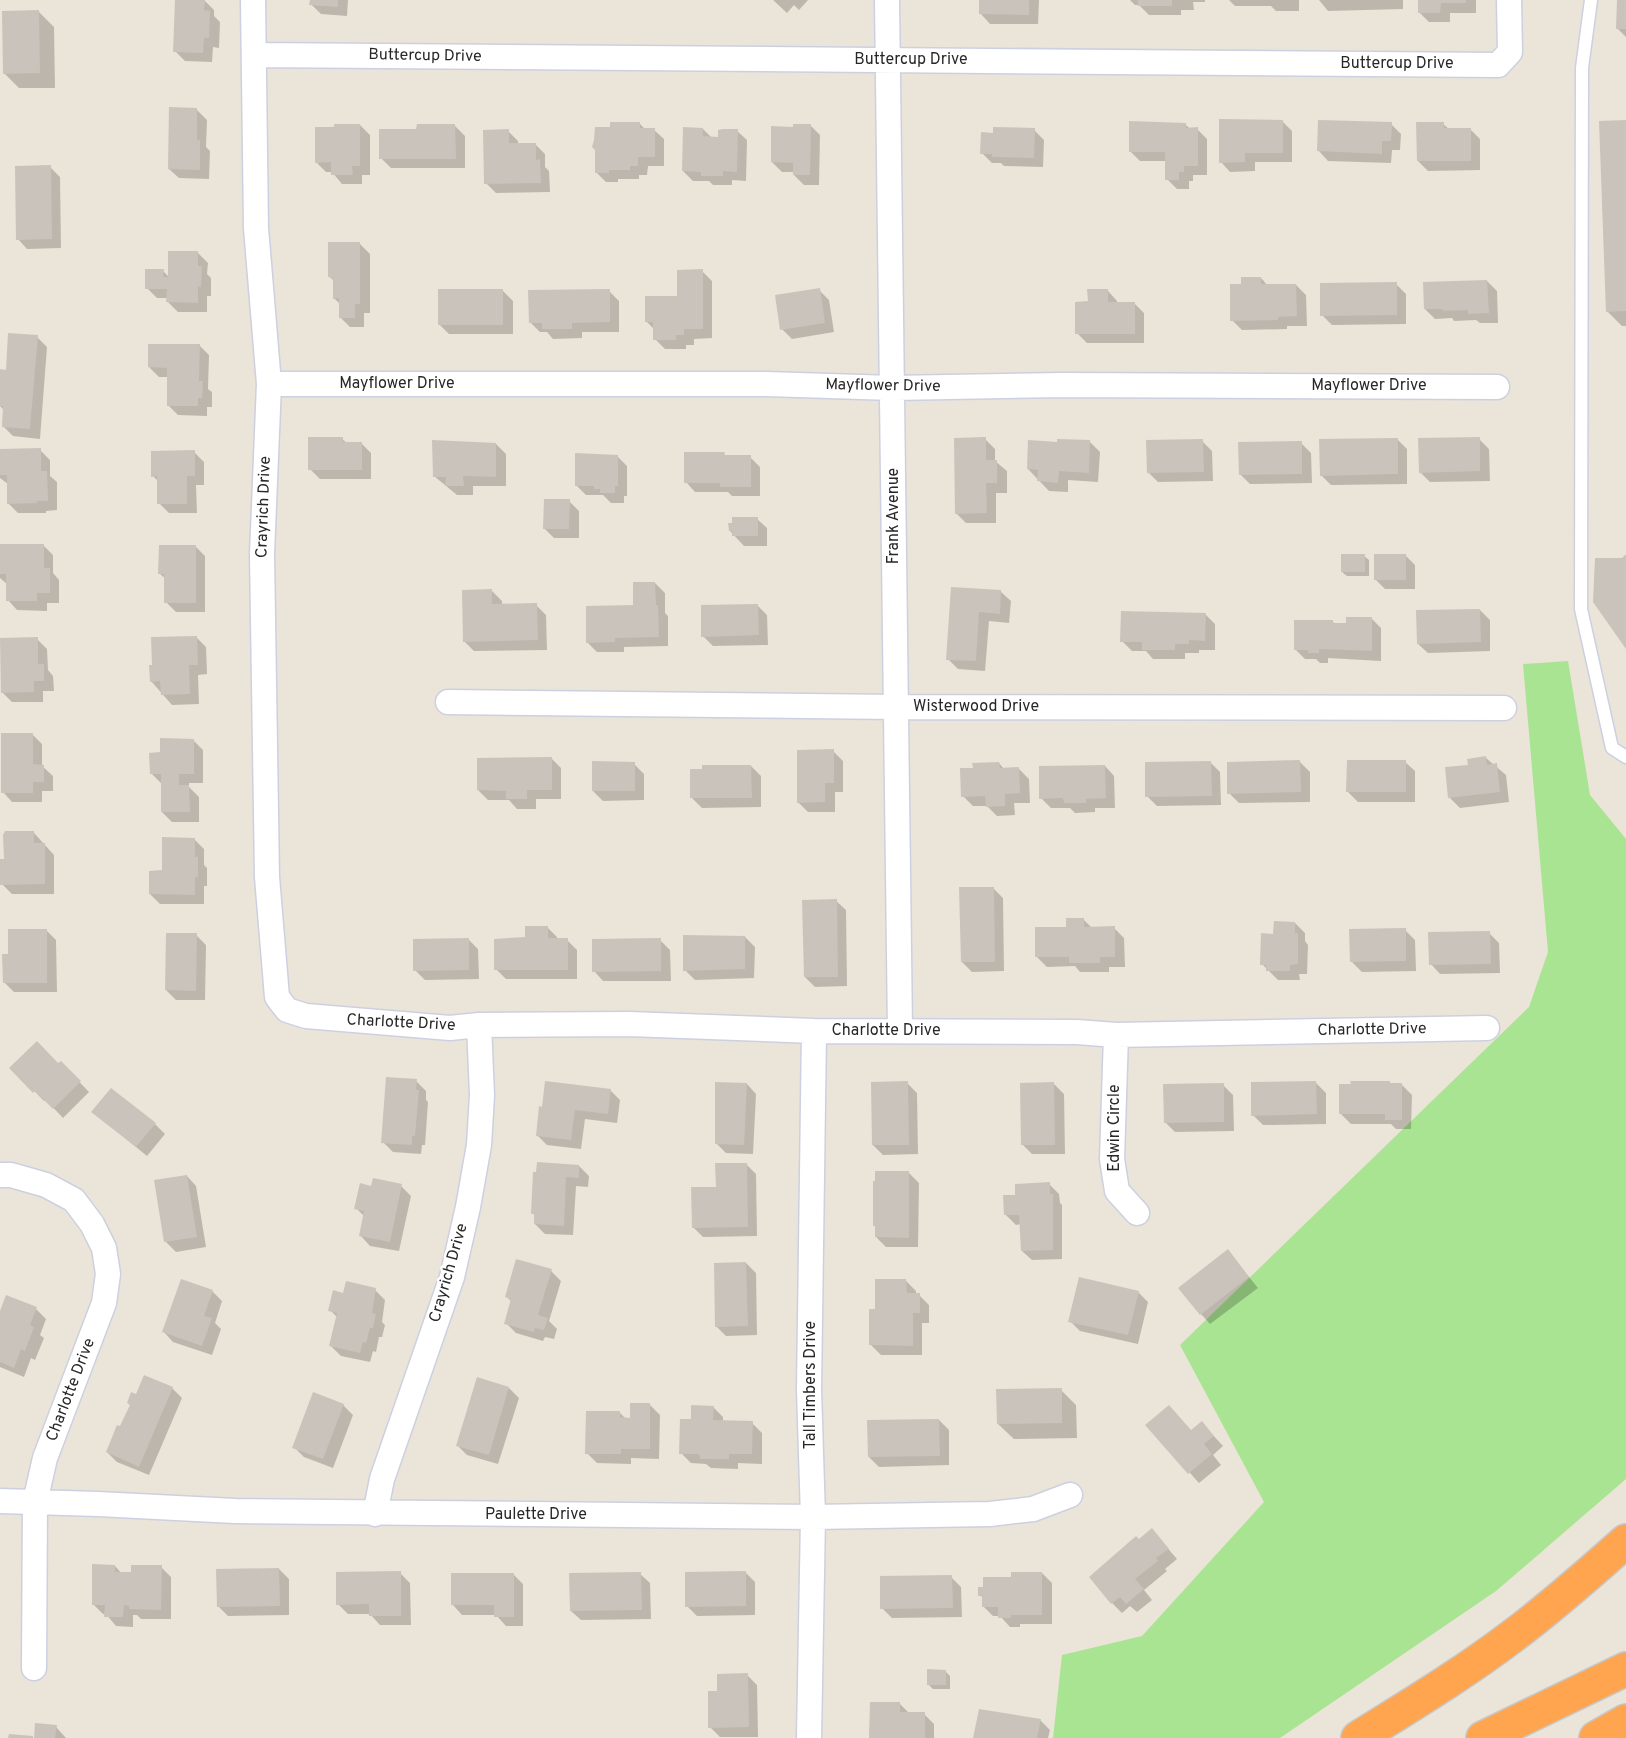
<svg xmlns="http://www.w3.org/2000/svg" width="1626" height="1738" font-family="Overpass,sans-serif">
	<rect width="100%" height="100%" fill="#ebe4d8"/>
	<path fill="#a9e492" d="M1568 661 1590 795 1626 839V1479L1496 1591 1280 1738H1053L1062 1655 1142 1636 1264 1502 1180 1345 1529 1007 1548 952 1523 664Z"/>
	<path fill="#0003" d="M177 0H204L214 10V16L220 22 219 48 213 47 212 62 185 61 175 51Z
		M311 0H348L347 16 321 14 311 4Z
		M773 0H808L799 10 794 5 787 13Z
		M981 0H1039L1038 24H990L981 14Z
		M1130 0H1205V2H1193L1194 10H1181V15H1149L1139 5H1135Z
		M1229 0H1299V11H1276L1271 6H1235Z
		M1319 0H1403V9L1328 11Z
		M1419 0H1476V13H1450V22H1429L1419 12Z
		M1619 0H1626V37L1617 28Z
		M39 12 54 27 55 88H19L4 73Z
		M197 110 207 120 206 147 210 151 209 179 179 178 169 169Z
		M1282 121 1292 131V162H1255V171L1230 172 1221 162Z
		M1626 122V326H1622L1607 311Z
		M640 124 645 129 654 130 664 139V166H648L647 175H639V179H618V182H606L596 172Z
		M1185 124 1190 129H1197L1207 139V175H1193V181H1189V189H1177L1167 179V161H1140L1130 151Z
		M1391 124 1401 134 1400 150H1392L1391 163 1328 161 1319 151Z
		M1443 124 1449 129H1470L1480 139V170L1428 171 1418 161Z
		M360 125 370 135V175H362V184H342L332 172H326L316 162V128Z
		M810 125 820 135 819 185H804L794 175V172H782L772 162Z
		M455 126 465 136V168H391L381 158 418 131Z
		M703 129 712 138H719L737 131 747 140 746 181 732 180V185H713L709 181H693L683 171Z
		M1034 130 1044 140 1043 167 1004 166 1001 163H992L982 153Z
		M508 131 518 141V144H535L545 154V167L549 171 550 192 496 193 486 183Z
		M50 167 60 177 61 248 27 249 18 239Z
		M360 244 370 254V313H364V327H350L340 317V304L334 298V281L330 277Z
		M198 253 208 263 207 274 211 278V296H207V312H178L168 302V298H157L147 288 163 271 169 277Z
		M702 271 712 281V338L694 339V345H686V349H665L655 339V330L646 321 679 297Z
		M1261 278 1268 286 1296 285 1306 295 1307 326H1287V329L1242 330 1232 320 1242 286Z
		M1487 281 1497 291 1498 323H1480L1476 320 1454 321 1452 318 1435 319 1425 309Z
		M1396 284 1406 294V324L1332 325 1322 315Z
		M819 290 829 300 834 332 792 339 782 329Z
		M503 291 513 301V334H449L439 324Z
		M609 291 619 301V332H582V338L553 339 547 332H540L530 322Z
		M1108 291 1117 301V304L1134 303 1144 313V343H1087L1077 333 1089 303Z
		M37 337 47 347 40 439 13 436 3 426 5 411 0 406V386Z
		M199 345 209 355 208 389 212 392V407H207V416L178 415 168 405V377H159L149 367Z
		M342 439 347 443H361L371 453V479H320L310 469Z
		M985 439 995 449V461L1007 471V493H996V523H966L956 513Z
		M1397 439 1407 449V484L1331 485 1321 475Z
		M1479 439 1489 449 1490 481 1430 482 1420 472Z
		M1202 441 1212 451 1213 481 1158 482 1148 472Z
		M1090 442 1100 452 1098 482 1068 480V492L1049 491 1028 469 1058 443Z
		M1301 443 1311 453 1312 483 1250 484 1240 474Z
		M496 444 506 454V486H473V495H457L434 476Z
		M0 450H40L50 460V476L57 482V510L46 511V513H18L8 503V484L0 478Z
		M194 452 204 462V485H196L197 513H169L159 503V482L153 476Z
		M724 454 727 457H750L760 467V496H732L728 492H695L686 482Z
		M617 456 627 466V496H624V503H611L603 495H586L576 485Z
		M569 501 579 511V538H554L544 528Z
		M757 519 767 528V546H744L730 531Z
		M0 545H43L53 555V573L59 580V603H47V611L17 610 8 600 7 584 0 578Z
		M195 546 205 556V612H176L166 602V579L160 574Z
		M1405 555 1415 565V589H1385L1375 579Z
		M1364 556 1369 560V576H1347L1342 572Z
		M655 583 665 593V613L668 616V646L624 647V652H597L587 642 635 607Z
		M953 588 1001 592 1011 601 1009 623 989 621 985 671 958 669 948 659Z
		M492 591 502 601V605H536L546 615 547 650 474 651 464 641Z
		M757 605 767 615 768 645 713 646 703 636Z
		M1480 610 1490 620V651L1428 653 1418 644Z
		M1205 614 1215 624V650H1199V653H1185V659H1153L1146 651H1132L1122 641Z
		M1371 618 1381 628V661L1328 658V663H1320L1316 659H1305L1295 649 1333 622 1335 624H1347Z
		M196 637 206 647 207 674 198 675 199 704 172 705 151 681Z
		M37 639 47 649 48 670 53 676 54 691H43V702H12L2 692Z
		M32 734 42 744V766L53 776V791H42V802H12L3 792Z
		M193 740 203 750V783H189V787L199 797V822H172L162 812 161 783 151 773 162 754Z
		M833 751 843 761V792H835V812H808L798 802Z
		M551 758 561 768V799H536V809H517L509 800H488L478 790Z
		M1486 758 1506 775 1509 802 1460 808 1450 798 1470 766Z
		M1210 762 1220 772 1221 805 1157 806 1147 796Z
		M1300 762 1310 772V802L1239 803 1229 793Z
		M1405 762 1415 771V802H1358L1348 792Z
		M999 763 1004 769H1019L1029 779 1030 803H1014L1015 815 997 816 987 806H973L963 796 974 769Z
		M634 764 644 774V800L603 801 593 791Z
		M751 766 761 776V807L702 808 692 798Z
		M1105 766 1114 776 1115 808H1095V812L1075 813 1070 808H1051L1041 798Z
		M34 833 54 855V894H12L2 884 6 860Z
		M194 839 204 849V865L207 868V886H204V904H160L150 894 164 872Z
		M993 888 1003 898 1004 971 972 972 962 962Z
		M836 901 846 910 847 986 815 987 805 977Z
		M1083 919 1092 928H1114L1124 938 1125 967H1109V972H1080L1075 966 1047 967 1037 957Z
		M1295 923 1305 933V941L1308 945 1307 974H1299L1300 980H1278L1262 964 1275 935Z
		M547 927 557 937V940H567L577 950V979H506L496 969 527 939Z
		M46 930 56 940 57 992H14L4 982 9 955Z
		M1405 930 1415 940 1416 971 1362 972 1352 962Z
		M1489 933 1499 943 1500 973 1440 974 1431 964Z
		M196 935 206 945 205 1000H176L166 990Z
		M745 937 755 947 754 978 695 980 685 970Z
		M468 939 478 949 479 979 425 980 415 970Z
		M660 940 670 950 671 981H603L594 971Z
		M61 1063 89 1092 63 1118 46 1100 44 1101 12 1068 59 1065Z
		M416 1081 426 1091V1100L428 1102 425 1145H422L421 1154 393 1152 383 1142Z
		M907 1083 917 1093 918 1154 883 1155 873 1145Z
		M1316 1083 1326 1093V1124L1263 1125 1253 1115Z
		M747 1084 756 1094 753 1154 726 1153 716 1143Z
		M1054 1084 1064 1094 1065 1154H1032L1022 1144Z
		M1223 1085 1233 1095 1234 1131 1175 1132 1165 1122Z
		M1391 1085H1402L1412 1095 1411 1129H1396L1391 1124H1351L1341 1114Z
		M610 1090 620 1100 617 1123 585 1119 581 1149 547 1145 537 1135 541 1108Z
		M93 1112 155 1124 165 1134 147 1156Z
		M746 1164 756 1174 757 1236 703 1237 693 1227Z
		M579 1166 589 1176 588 1187 576 1186 573 1235 545 1234 535 1224V1216L533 1213 534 1174Z
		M909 1173 919 1183 918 1247H886L876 1237V1228L874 1225Z
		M187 1176 196 1186 206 1247 176 1252 166 1242Z
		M1049 1184 1059 1194 1060 1203 1062 1205V1259L1032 1260 1022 1251 1021 1224 1016 1225 1006 1215 1017 1196Z
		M401 1186 411 1196 399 1251 370 1246 361 1236 365 1217 356 1208 372 1188Z
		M1228 1251 1258 1288 1210 1324 1201 1314Z
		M746 1263 756 1273 757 1335 726 1336 716 1326Z
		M551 1271 561 1281 549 1321 557 1329 554 1339 545 1337 543 1341 516 1333 506 1323 512 1302 507 1297Z
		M906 1281 916 1291V1295H919L929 1305V1323H922V1355H881L871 1345 876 1311Z
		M375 1290 385 1300 382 1322 385 1325 382 1337H379L376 1352 373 1351 370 1362 341 1356 331 1346 338 1318 330 1310 344 1295Z
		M212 1291 222 1301 215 1323 221 1329 212 1355 173 1342 164 1332Z
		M1138 1292 1148 1302 1138 1344 1080 1331 1070 1321Z
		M36 1309 46 1319 40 1335 44 1338 35 1360 31 1358 24 1377 0 1367V1315Z
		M172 1388 182 1398 149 1475 117 1462 107 1452 137 1396Z
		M509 1388 519 1398 498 1464 467 1455 457 1445Z
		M1061 1390 1076 1405 1077 1438 1014 1439 998 1424Z
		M343 1405 353 1415 333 1468 304 1457 294 1447Z
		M650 1405 660 1415 659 1459 631 1458V1464L597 1463 587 1453 620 1413 626 1419H631Z
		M713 1407 723 1417V1422L752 1423 762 1433V1464L738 1463V1469L711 1468 706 1464 691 1463 681 1453 693 1421Z
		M939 1420 949 1430V1465L879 1467 869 1457Z
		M1147 1425 1211 1433 1223 1446 1213 1455 1221 1465 1199 1483Z
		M1152 1530 1177 1559 1165 1569 1167 1571 1144 1590 1152 1600 1137 1612 1130 1606 1122 1613 1112 1603 1139 1541Z
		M115 1566 122 1574 161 1567 171 1577V1619H141L137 1615H133V1627L116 1626 106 1614H103L93 1604Z
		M279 1569 289 1579V1615L228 1616 218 1606Z
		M745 1572 755 1582V1615L697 1616 687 1606Z
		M400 1573 410 1583 411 1625H380L370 1614H348L338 1604Z
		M1042 1573 1052 1583V1624H1020V1627H1010L1000 1616H993L983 1606V1598L980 1595 984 1589 1012 1578Z
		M513 1574 523 1584V1626H506L496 1615H462L453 1605Z
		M640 1574 650 1583 651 1619 581 1620 571 1611Z
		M951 1577 961 1587 962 1617 892 1618 882 1608Z
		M945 1671 950 1676V1689H933L928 1684Z
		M747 1675 757 1685 758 1737H720L710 1727 719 1692Z
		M899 1703 909 1713 924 1714 934 1724V1738H871Z
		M1040 1720 1050 1730 1048 1738H976Z
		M56 1727 66 1738H36Z"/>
	<path fill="#c9c3bb" d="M175 0H205L204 10 210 11 209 38H204L203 53 173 52Z
		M310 0H338V7L309 5Z
		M979 0H1029V15L979 14Z
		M1138 0H1172V6H1138Z
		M1418 0H1466V3H1441L1440 13H1418Z
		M1617 0H1626V29H1616Z
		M39 10 40 73 3 74 2 11Z
		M169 107 197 108V140H200V170L168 169Z
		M1219 119 1283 120V153H1245V162L1219 163Z
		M1318 120 1392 122 1391 141H1382V154L1317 151Z
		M1626 120V311L1606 312 1599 121Z
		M1129 121 1186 123V128L1198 127V166H1184V172H1179V180H1165V152H1129Z
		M610 122H640V128H655V157H638V166H630V170H609V173H595V150L592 147 594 140 595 127H610Z
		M1416 122H1444V128H1471V161H1417Z
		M334 124H360V166H352L353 175H331V162L315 163V127H334Z
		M417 124H455L456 159H379V129H416Z
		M793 124H811L810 175H793V163L771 162V126L793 127Z
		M683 127 703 128V136L718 137V130L723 129H738L737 172 723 171V176H701V172L682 171Z
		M993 127 1035 128 1034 158 992 157V154H980L981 132 993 133Z
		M509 129V143H536V160L540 159 541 183 484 184 483 130Z
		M51 165 52 239 16 240 15 166Z
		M328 242H360V304H355V318H339V298L333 299V278L328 277Z
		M168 251H198V266H202L201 287 198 286V303L166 302 167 289H145V269H164L163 277H168Z
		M703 269V329H684V335H676V340H653V322H645V296H677V270Z
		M1241 277H1261V284H1296L1297 316 1278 317V320L1230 321V284H1241Z
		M1487 280 1489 313 1468 314V310L1443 311V309H1424L1423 282Z
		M1397 282V315L1320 316V283Z
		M820 288 825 323 780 330 775 295Z
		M438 289H503V325H438Z
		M610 289V322L572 323V329H542V323H529L528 290Z
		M1087 289H1108V302H1135V334H1075V302L1088 301Z
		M8 333 38 335 30 429 2 427 3 406H0V369L6 370Z
		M148 344H200L199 381H203L202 398H198V406H167V368L148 367Z
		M308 437H343V442H362V470H308Z
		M986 437V460H997V483H986L987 513 955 514 954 438Z
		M1480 437V471L1419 473 1418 438Z
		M1398 438V474L1320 476 1319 439Z
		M1057 439 1090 440 1089 473 1059 471 1058 483 1037 481 1038 470 1027 469 1028 440 1057 442Z
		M1203 439 1204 472 1147 473 1146 440Z
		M432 440 496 443V477L463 476 464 486H445L446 477H433Z
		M1302 441V474L1239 475 1238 442Z
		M41 448V471H47L48 501H37V503L7 504V475H0V449Z
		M195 450V476H187V504H157V476L151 477V451Z
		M684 452H725L724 455H751V487H720V483H684Z
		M575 453 618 455V486H615V493H600V489H594V486H575Z
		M544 499H570L569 529H543Z
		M732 517H758V536H732V531H729L728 523H732Z
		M0 544H44V568H50V593H37V601H6V574H0Z
		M159 545H196V603H164V574H158Z
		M1341 554H1365V572H1341Z
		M1374 554H1406V580H1374Z
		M1626 554V649L1593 602 1595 558H1622Z
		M633 582H655L656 605H658L659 637 615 638V642L586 643V606L633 605Z
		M951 587 1001 590 1000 614 979 612 976 661 946 660Z
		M492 589V604L537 603 538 640 463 642 462 590Z
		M758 604 759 635 701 637V605Z
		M1480 609 1481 642 1417 644 1416 610Z
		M1121 611 1206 613 1205 641 1189 640V644H1175V650H1142V642H1120Z
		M1346 617H1372V651L1319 649V653H1308V650H1294V620H1333V623H1346Z
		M197 636 198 665H189L190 694 161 695 160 681 150 682 149 665H152L151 637Z
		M38 637V664H44V681H34V692L1 693 0 638Z
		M1 733H33V764L44 765V782H33V793H1Z
		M160 738 194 739V774H179V785H189L190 812H161V774H150L149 753 160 752Z
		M834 749V783H825V802L797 803V750Z
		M1486 756 1487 765 1497 763 1500 792 1448 798 1445 767 1468 765 1467 759Z
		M552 757V790H527V799H506V791L477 790V758Z
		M1300 760 1301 792 1227 794V762Z
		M1347 760H1406V792H1346Z
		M592 761 635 762V791H592Z
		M1211 761 1212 796 1145 797V762Z
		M999 762 1000 768 1019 767 1020 793 1005 794V806L986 807 985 796 961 797 960 768H973L972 763Z
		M702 765H751L752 798H690V769H702Z
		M1105 765 1106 798 1086 799V803H1064L1063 798 1039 799V766Z
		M5 831H34V843H45V884L0 885V859H4L3 835Z
		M162 837 195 838V857H198V877H195V895L149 894V871L162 870Z
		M959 887H994L995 962H961Z
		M837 899 838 977H804L802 900Z
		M1066 918H1084V927L1115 926V957H1100V963H1069V957H1035V927H1066Z
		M1274 921 1295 922V933H1298V964L1290 965V971H1266V965H1260L1261 933 1273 934Z
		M525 926H548V938H568V970H494V939L525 937Z
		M1406 928V961L1350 962 1349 929Z
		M8 929H47V983H3L2 954H8Z
		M1490 931 1491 964 1429 965 1428 932Z
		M166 933H197L196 991 165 990Z
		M683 935 745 936V969L683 971Z
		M469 938V970L413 971V939Z
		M661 938V971L592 972V939Z
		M37 1041 58 1063 61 1061 81 1081 53 1109 35 1091 33 1093 9 1068Z
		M386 1077 417 1079 416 1090H419L415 1136H412V1145L381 1143Z
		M545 1081 611 1089 608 1114 575 1110 571 1140 536 1136 539 1106 542 1107Z
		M908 1081 909 1145H872L871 1082Z
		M1316 1081 1317 1114 1251 1116V1082Z
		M1350 1081H1390V1083H1402V1120H1385V1114H1339V1084H1351Z
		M715 1082 747 1083 744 1145 715 1144Z
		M1054 1082 1055 1145H1021L1020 1083Z
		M1224 1083V1122L1164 1123 1163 1084Z
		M111 1088 156 1123 136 1147 91 1112Z
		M537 1162 579 1165V1178L566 1177 564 1226 534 1224V1214H531L533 1172H536Z
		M715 1163H747L748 1227 692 1228 691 1187H716Z
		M875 1171H909V1238L875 1237V1226H873V1181H875Z
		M187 1175 197 1237 164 1242 154 1180Z
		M373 1178 402 1184 390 1242 359 1236 364 1211 354 1209 360 1183 371 1186Z
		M1050 1182V1194H1053V1250L1021 1251 1019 1215H1004L1003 1195H1015V1184Z
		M1228 1249 1249 1277 1200 1315 1178 1288Z
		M516 1259 552 1269 538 1315 548 1318 544 1330 535 1328 534 1332 504 1324 511 1299 505 1297Z
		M746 1262 748 1326 715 1327 714 1263Z
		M1079 1277 1139 1291 1128 1335 1068 1322Z
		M181 1279 213 1290 204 1316 212 1318 202 1346 162 1332Z
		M875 1279H906L907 1293H920V1313H913V1346L869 1345V1309H875Z
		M346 1281 376 1288 372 1313 376 1314 373 1328H370L366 1343 363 1342 360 1353 329 1346 337 1313 328 1311 333 1290 343 1293Z
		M6 1295 37 1307 30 1325 34 1327 25 1351 21 1349 14 1368 0 1362V1311Z
		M144 1375 173 1387 139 1467 106 1452 117 1425 120 1426 130 1405 127 1403 131 1392 136 1394Z
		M477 1377 509 1387 489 1455 456 1446Z
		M1062 1388V1423L997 1424 996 1389Z
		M313 1392 344 1404 323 1459 292 1448Z
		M630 1403H650V1449H621V1454H585L586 1411H620V1417L630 1418Z
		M691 1405 714 1406 713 1420 753 1421 752 1454H729V1459H700L699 1454H679L680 1419H691Z
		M1169 1405 1191 1430 1202 1421 1214 1436 1204 1444 1212 1454 1188 1474 1145 1425Z
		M939 1419 940 1456 868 1457 867 1420Z
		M1152 1528 1169 1549 1156 1558 1158 1561 1135 1579 1144 1589 1126 1604 1120 1597 1111 1604 1089 1577 1136 1536 1139 1539Z
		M92 1564 115 1565V1572H131V1565H162L161 1610 129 1609V1606L124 1605 123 1617H104L105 1605H92Z
		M279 1568 280 1606 217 1607 216 1569Z
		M401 1571V1616H369V1604L336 1605V1572Z
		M746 1571V1606L685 1607V1572Z
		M641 1572 642 1610 570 1611 569 1573Z
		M1011 1572H1042V1615H1011V1618H998V1607H982V1596H978V1587H983V1577H1011Z
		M451 1573H514V1617H494V1605H451Z
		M952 1575 953 1608 880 1609V1576Z
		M927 1669 946 1670V1685H927Z
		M748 1673 749 1727 708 1728V1691H717V1674Z
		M870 1702H900V1712H925V1738H869Z
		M979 1709 1041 1719 1037 1738H973Z
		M35 1723 57 1725 55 1738H34Z
		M9 1734 33 1736V1738H8Z"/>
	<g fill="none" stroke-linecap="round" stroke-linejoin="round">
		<g stroke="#cdd0e1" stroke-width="15">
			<path id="lane" d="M1591 0 1582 68 1581 609 1612 748 1626 757"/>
		</g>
		<g stroke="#cdd0e1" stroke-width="27">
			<path id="street" d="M253 0 256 228 269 384 262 554 267 877 277 997 287 1010 306 1016 450 1028 479 1025 629 1024 814 1031 1077 1032 1116 1035 1487 1028
				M887 0C889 344 898 687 900 1031
				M254 55 1498 65 1510 52 1509 0
				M269 384H766L893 388 1063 385 1497 387
				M448 702 896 707 1504 708
				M1116 1035 1112 1159 1117 1191 1137 1213
				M0 1175H11L46 1185 74 1200 92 1224 104 1248 108 1274 104 1303 45 1458 35 1502 34 1668
				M0 1501 98 1504 235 1511 813 1517 990 1514 1033 1509 1070 1495
				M375 1514 382 1479 452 1277 468 1207 479 1145 482 1095 479 1025
				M809 1738 813 1517 809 1390 814 1031"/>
		</g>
		<g stroke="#c7c7c7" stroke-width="36">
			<path id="highway" d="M1358 1738C1411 1705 1464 1673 1514 1635 1553 1606 1590 1573 1626 1541
				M1483 1738 1626 1669
				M1596 1738 1626 1721"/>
		</g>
		<use href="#lane" stroke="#fff" stroke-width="12"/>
		<use href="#street" stroke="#fff" stroke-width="24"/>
		<use href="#highway" stroke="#ffa44f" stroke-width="33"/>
	</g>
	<g text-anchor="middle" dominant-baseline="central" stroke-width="5" stroke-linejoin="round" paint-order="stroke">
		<g font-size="16" fill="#272727" stroke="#fff">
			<text transform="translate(425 56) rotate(1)">Buttercup Drive</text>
			<text x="911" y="60">Buttercup Drive</text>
			<text x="1397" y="64">Buttercup Drive</text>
			<text x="397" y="384">Mayflower Drive</text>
			<text transform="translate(883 386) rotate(1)">Mayflower Drive</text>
			<text x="1369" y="386">Mayflower Drive</text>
			<text transform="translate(264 507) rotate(-88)">Crayrich Drive</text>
			<text transform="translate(894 516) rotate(-90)">Frank Avenue</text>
			<text x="976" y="707">Wisterwood Drive</text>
			<text transform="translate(401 1023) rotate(3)">Charlotte Drive</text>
			<text transform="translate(1372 1030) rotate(-1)">Charlotte Drive</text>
			<text x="886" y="1031">Charlotte Drive</text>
			<text transform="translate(1115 1128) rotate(-90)">Edwin Circle</text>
			<text transform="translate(449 1273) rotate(-74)">Crayrich Drive</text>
			<text transform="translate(811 1385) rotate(-90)">Tall Timbers Drive</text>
			<text transform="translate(71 1390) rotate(-69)">Charlotte Drive</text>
			<text x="536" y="1515">Paulette Drive</text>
		</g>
	</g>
</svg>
